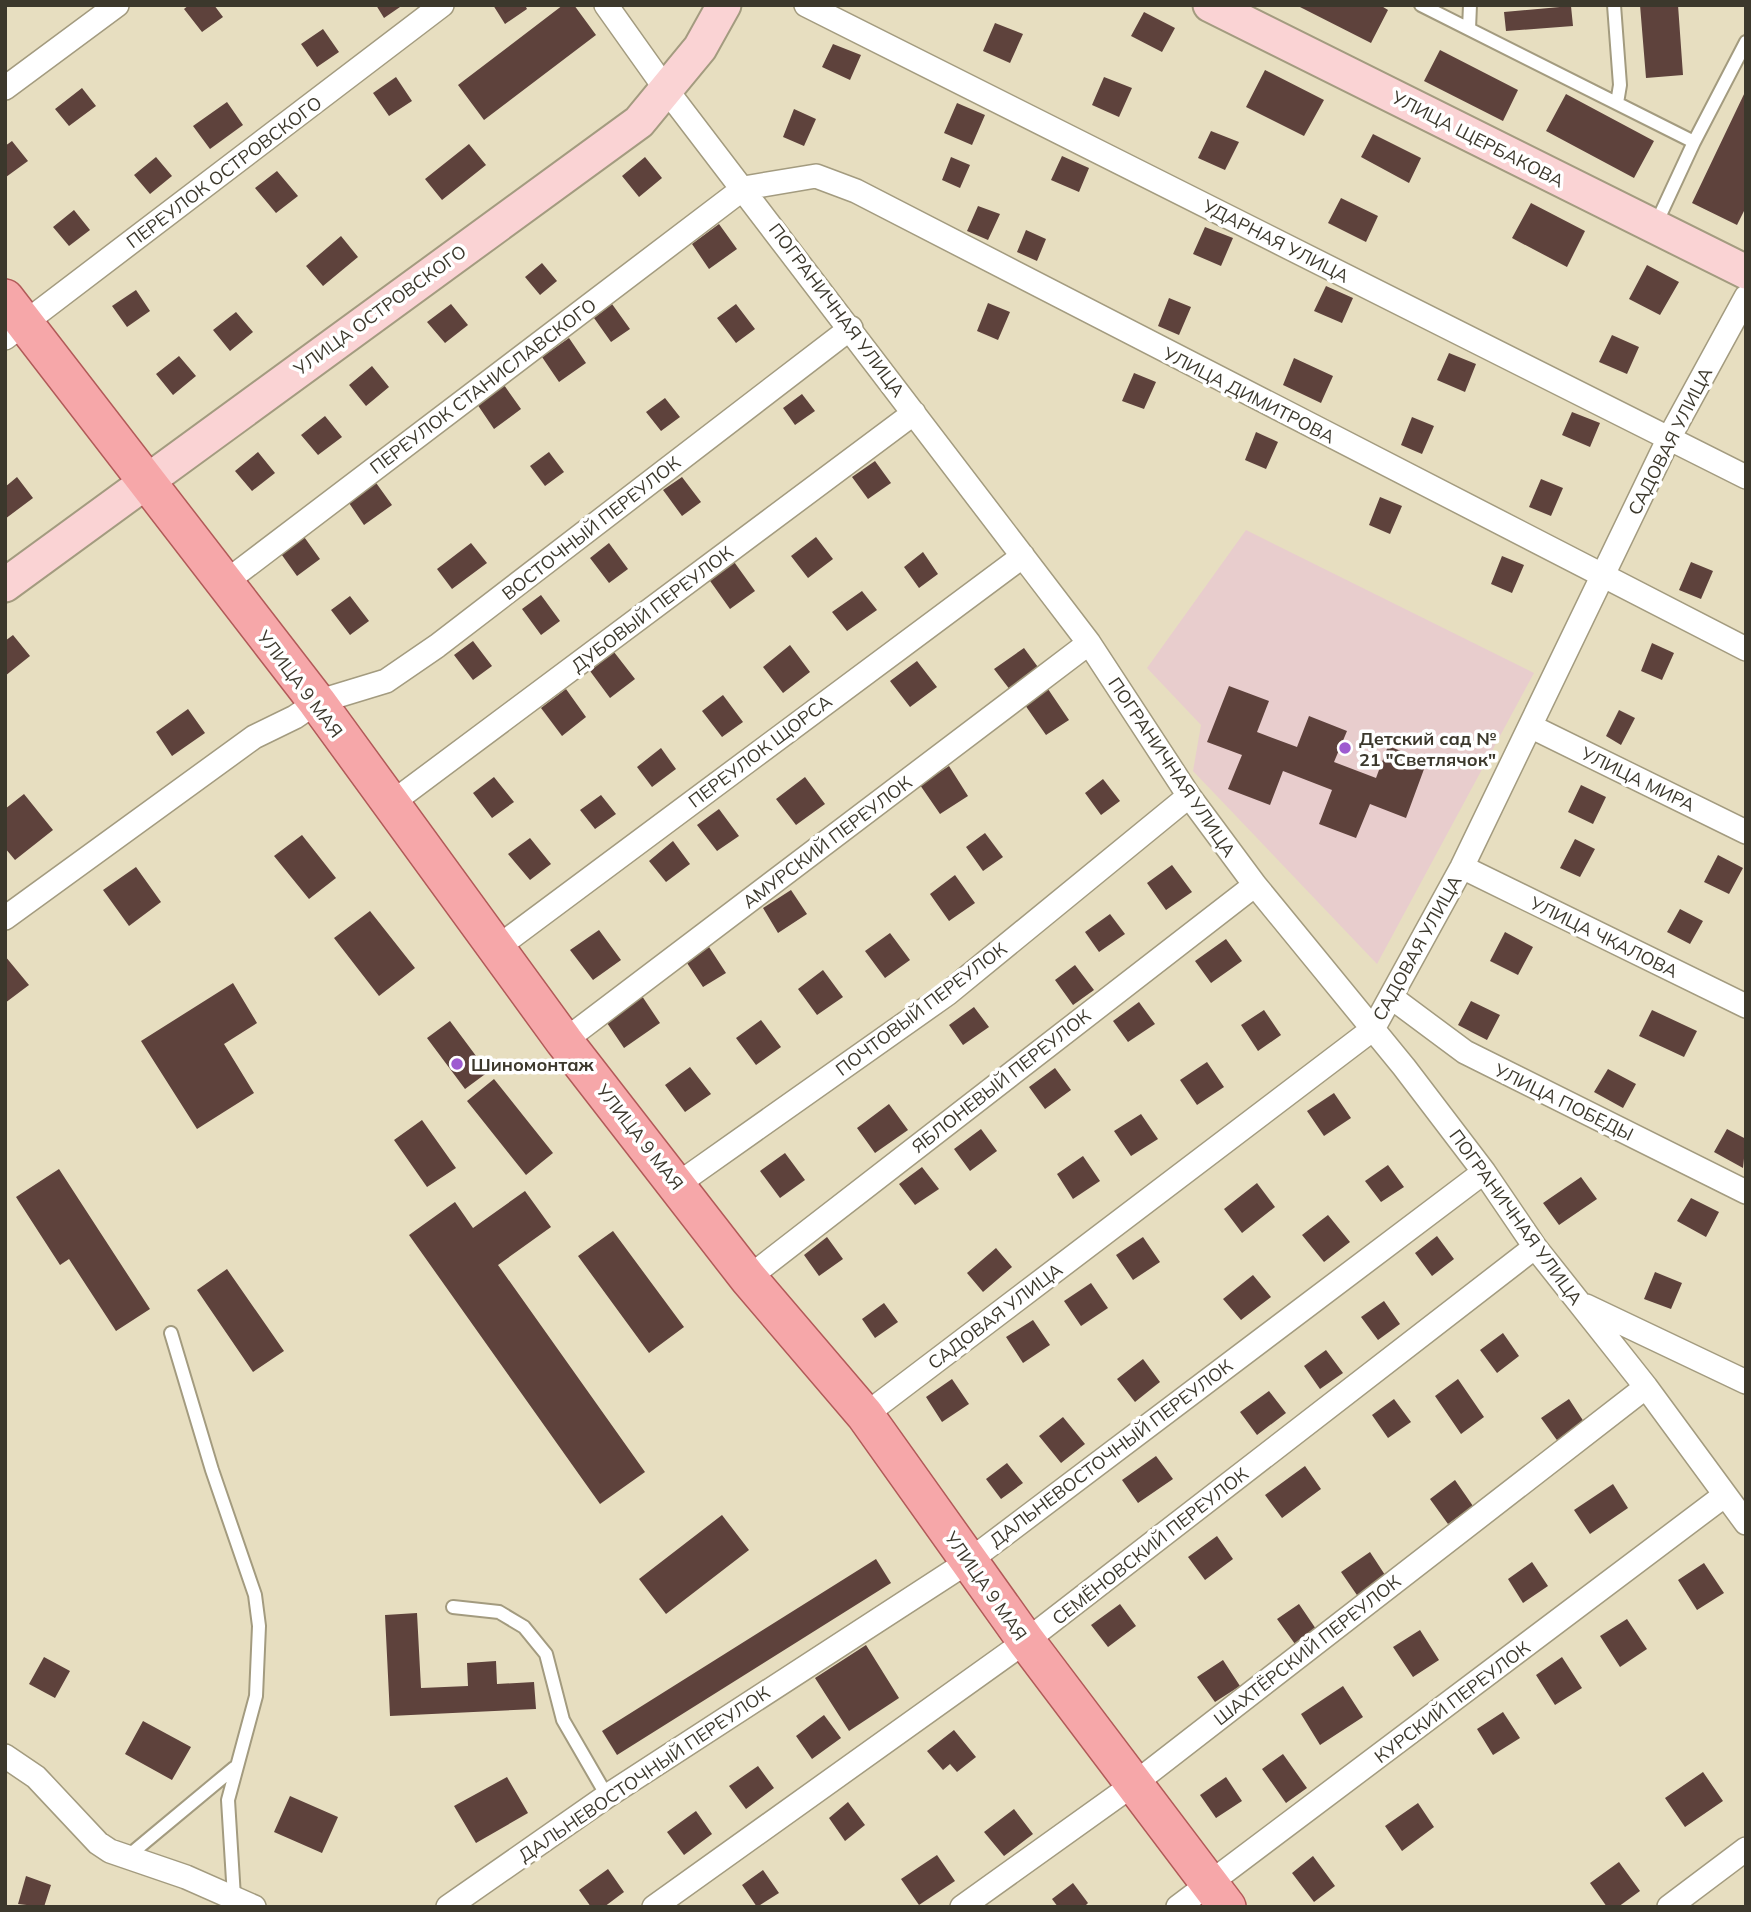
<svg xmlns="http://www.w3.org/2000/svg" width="1751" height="1912" font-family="Mulish,sans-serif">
	<rect width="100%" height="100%" fill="#e7dec0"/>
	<path fill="#e8cdcd" d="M1246 530 1534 673 1377 964 1193 771 1201 725 1147 668Z"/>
	<path fill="#5e423c" d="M189 5H214L223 17 202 32 184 9Z
		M376 5H399L400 7 384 18Z
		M493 5H525L527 9 505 24Z
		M563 5H574L596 35 484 120 458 85Z
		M1296 5H1380L1388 10 1371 43Z
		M1640 5H1678L1683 75 1646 78Z
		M1571 6 1573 26 1506 31 1504 12Z
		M1144 12 1175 28 1162 52 1131 36Z
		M995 23 1023 34 1010 63 983 51Z
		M323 29 339 52 317 67 301 44Z
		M833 44 861 55 850 80 822 67Z
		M1440 50 1518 90 1503 121 1424 81Z
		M1265 70 1324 100 1304 136 1246 107Z
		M396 77 412 101 389 116 373 93Z
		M1104 77 1132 88 1119 117 1092 105Z
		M82 88 96 106 69 126 55 109Z
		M1746 90V207L1737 225 1692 203Z
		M1566 94 1654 141 1634 178 1546 131Z
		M227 102 243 125 210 149 193 126Z
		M957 103 985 115 972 145 944 133Z
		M794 109 816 119 804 146 783 137Z
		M1211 131 1239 142 1225 170 1198 158Z
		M1373 134 1421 158 1409 183 1361 157Z
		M12 141 28 161 6 177 5 146Z
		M469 144 486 165 442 200 425 179Z
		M1062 156 1089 168 1079 192 1051 180Z
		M156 157 172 176 150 194 134 175Z
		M645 157 662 178 639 197 622 176Z
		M951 157 970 165 960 188 942 180Z
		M277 171 298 196 276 213 255 188Z
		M1341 198 1378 216 1366 242 1328 223Z
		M1531 203 1585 231 1567 267 1512 238Z
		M978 206 1000 214 988 240 967 231Z
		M74 210 90 230 69 246 53 227Z
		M719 224 737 249 709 269 692 244Z
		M1205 227 1233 238 1221 266 1193 254Z
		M1026 230 1046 239 1037 261 1017 252Z
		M341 236 358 257 323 286 306 266Z
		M542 263 557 281 540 295 525 277Z
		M1647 265 1679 282 1660 315 1629 299Z
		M1326 286 1353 298 1342 323 1314 311Z
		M136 290 150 311 127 327 112 306Z
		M1169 298 1191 307 1179 335 1158 326Z
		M988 303 1010 312 998 340 977 331Z
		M451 304 468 325 445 343 427 322Z
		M612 304 630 329 611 342 594 318Z
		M736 304 755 329 736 343 717 318Z
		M236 312 253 332 230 351 213 330Z
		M1612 335 1639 347 1627 374 1599 362Z
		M569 338 586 363 559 382 542 357Z
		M1449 353 1476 364 1465 392 1437 380Z
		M179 356 196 376 173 395 156 374Z
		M1294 358 1333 376 1321 403 1283 385Z
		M372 366 389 387 366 406 349 385Z
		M1134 373 1156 382 1144 409 1122 401Z
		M504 385 521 409 494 429 477 404Z
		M802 394 815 411 795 425 783 408Z
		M665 398 680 417 661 431 646 412Z
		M1572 412 1600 423 1590 447 1562 435Z
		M325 416 342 437 318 455 301 435Z
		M1412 417 1434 426 1422 454 1401 445Z
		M1256 432 1278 442 1266 469 1245 460Z
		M258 452 275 473 252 491 235 471Z
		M549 452 564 472 545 486 530 466Z
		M875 461 891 483 868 499 852 477Z
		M17 477 33 498 5 519V487Z
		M682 477 701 502 682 516 663 490Z
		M1541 479 1563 488 1551 516 1529 507Z
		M374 480 392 505 364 525 347 500Z
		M1380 497 1402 506 1390 534 1369 525Z
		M302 534 320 559 297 576 279 551Z
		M816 537 833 559 808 578 791 556Z
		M471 543 487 563 452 589 437 569Z
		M609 543 628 569 609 583 590 558Z
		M923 552 938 574 919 588 904 567Z
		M1502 556 1524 565 1512 593 1491 584Z
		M732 559 755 591 730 609 708 578Z
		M1691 562 1713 571 1701 599 1679 590Z
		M862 591 877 610 847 631 832 612Z
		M541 595 560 621 541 635 522 609Z
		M350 596 369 621 350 635 331 610Z
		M13 635 30 656 5 676V641Z
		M473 641 492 666 473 680 454 655Z
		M1652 643 1674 653 1662 680 1641 671Z
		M790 645 810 672 783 693 763 667Z
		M1024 648 1043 674 1014 695 994 669Z
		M614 652 635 679 610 698 590 671Z
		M917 661 937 687 910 707 890 681Z
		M1229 686 1269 701 1257 732 1297 747 1309 716 1347 731 1334 762 1376 778 1388 746 1427 761 1406 818 1370 804 1356 838 1319 824 1332 790 1283 771 1270 805 1228 789 1242 755 1207 742Z
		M566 689 586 717 562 736 541 708Z
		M1048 689 1069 720 1046 735 1025 705Z
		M723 695 743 722 722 737 702 711Z
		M188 709 205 733 172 756 156 732Z
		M1619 710 1635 718 1621 745 1606 736Z
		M661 748 676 769 652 787 637 767Z
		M949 766 968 796 940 814 920 785Z
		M494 777 514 802 492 818 473 793Z
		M805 777 825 804 796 825 776 799Z
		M1103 779 1120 801 1101 815 1085 793Z
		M1581 785 1606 797 1593 824 1568 812Z
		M24 794 53 830 15 860 5 848V809Z
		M601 795 616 814 595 829 580 810Z
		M719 809 739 836 717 851 697 825Z
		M985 833 1003 857 983 871 966 847Z
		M302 835 336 878 309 899 274 856Z
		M530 838 551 864 530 880 508 854Z
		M1575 839 1595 849 1580 877 1560 868Z
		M673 841 690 864 666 882 649 861Z
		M1718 855 1743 868 1729 894 1704 882Z
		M1172 865 1192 892 1166 910 1147 883Z
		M136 867 161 902 129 926 103 890Z
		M955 875 975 903 949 921 930 894Z
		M791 890 807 914 778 933 763 908Z
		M1680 909 1703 921 1690 944 1667 932Z
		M370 911 415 968 379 996 334 938Z
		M1110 914 1125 934 1099 952 1085 932Z
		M599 930 621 960 593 980 570 950Z
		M1505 932 1533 947 1518 975 1490 961Z
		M890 933 910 960 885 978 865 951Z
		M1226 939 1242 961 1211 983 1195 961Z
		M709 947 726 973 703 987 687 963Z
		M5 956 29 985 5 1003Z
		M1075 965 1094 990 1073 1005 1055 980Z
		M823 970 843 997 817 1015 798 989Z
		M233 983 257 1023 224 1044 254 1093 197 1129 141 1041Z
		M640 993 660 1023 624 1048 605 1020Z
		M1471 1001 1500 1015 1487 1040 1458 1025Z
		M1139 1002 1155 1024 1128 1042 1113 1021Z
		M974 1007 989 1027 963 1045 949 1025Z
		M1264 1010 1281 1035 1258 1051 1241 1025Z
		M1652 1010 1697 1031 1684 1057 1639 1036Z
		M761 1020 781 1047 756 1065 736 1038Z
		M450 1021 488 1072 465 1089 427 1038Z
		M1207 1062 1224 1087 1197 1105 1180 1080Z
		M690 1067 711 1094 685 1112 665 1085Z
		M1055 1068 1071 1090 1045 1109 1029 1087Z
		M1608 1069 1636 1084 1623 1108 1594 1092Z
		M494 1079 553 1153 526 1175 467 1101Z
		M1334 1093 1351 1118 1324 1136 1307 1111Z
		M889 1104 908 1130 875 1153 857 1128Z
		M1141 1114 1158 1139 1131 1156 1114 1131Z
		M422 1120 456 1168 427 1187 394 1140Z
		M981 1129 997 1151 970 1171 954 1149Z
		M1727 1129 1746 1139 1743 1168 1714 1152Z
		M785 1153 805 1180 780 1198 760 1171Z
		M1083 1156 1100 1181 1073 1199 1057 1174Z
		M1388 1165 1404 1187 1381 1202 1365 1181Z
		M922 1167 939 1189 915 1205 899 1184Z
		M59 1169 150 1309 116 1331 69 1259 60 1265 16 1197Z
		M1581 1177 1597 1199 1559 1225 1543 1203Z
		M1257 1183 1275 1207 1242 1233 1224 1209Z
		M525 1191 551 1227 498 1265 645 1472 600 1504 409 1235 455 1202 473 1228Z
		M1691 1198 1719 1212 1706 1237 1677 1221Z
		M1328 1215 1350 1242 1324 1262 1302 1235Z
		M613 1231 684 1327 649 1353 578 1256Z
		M1437 1236 1454 1259 1432 1276 1415 1253Z
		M827 1237 843 1259 819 1276 804 1255Z
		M1143 1237 1160 1262 1133 1280 1116 1255Z
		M996 1248 1012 1267 983 1292 967 1273Z
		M227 1269 284 1351 253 1372 197 1290Z
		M1655 1272 1682 1283 1671 1309 1644 1299Z
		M1253 1275 1271 1297 1241 1320 1223 1299Z
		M1091 1283 1108 1308 1081 1326 1064 1301Z
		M1384 1301 1400 1324 1378 1340 1361 1317Z
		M884 1303 898 1322 875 1338 862 1319Z
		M1033 1320 1050 1345 1023 1363 1006 1337Z
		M1503 1333 1519 1356 1497 1373 1480 1350Z
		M1326 1350 1343 1373 1320 1389 1304 1366Z
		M1143 1359 1160 1382 1135 1402 1117 1379Z
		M952 1379 969 1404 942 1422 926 1397Z
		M1458 1379 1484 1417 1461 1434 1435 1396Z
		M1269 1391 1286 1413 1257 1435 1240 1412Z
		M1394 1399 1411 1422 1388 1438 1372 1415Z
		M1569 1399 1586 1425 1559 1443 1541 1418Z
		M1063 1417 1085 1444 1061 1463 1039 1436Z
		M1156 1456 1173 1479 1138 1503 1122 1480Z
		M1007 1463 1023 1483 1001 1499 986 1479Z
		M1305 1466 1321 1489 1282 1518 1265 1495Z
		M1455 1480 1473 1506 1448 1524 1430 1499Z
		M1613 1484 1628 1508 1590 1534 1574 1510Z
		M722 1515 749 1550 666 1614 639 1579Z
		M1217 1536 1233 1559 1205 1580 1188 1557Z
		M1370 1552 1387 1578 1359 1598 1341 1572Z
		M876 1559 891 1583 617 1755 602 1731Z
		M1532 1562 1548 1586 1523 1603 1508 1579Z
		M1704 1563 1724 1593 1697 1610 1678 1580Z
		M1120 1604 1136 1626 1108 1647 1091 1625Z
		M1299 1604 1316 1629 1295 1644 1277 1619Z
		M417 1613 421 1688 468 1686 467 1663 496 1661 497 1684 534 1682 536 1709 390 1716 385 1615Z
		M1627 1619 1647 1649 1620 1667 1600 1636Z
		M1420 1630 1439 1660 1413 1677 1393 1647Z
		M866 1645 899 1698 849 1731 815 1678Z
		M44 1657 70 1671 55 1698 29 1684Z
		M1562 1657 1582 1688 1555 1705 1536 1675Z
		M1223 1660 1240 1686 1215 1702 1197 1677Z
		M1343 1686 1363 1717 1320 1745 1301 1714Z
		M1503 1712 1520 1738 1493 1755 1477 1729Z
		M824 1715 841 1738 812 1759 796 1736Z
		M143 1721 191 1747 172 1780 125 1754Z
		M954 1730 976 1757 957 1772 950 1764 943 1770 927 1751Z
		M1283 1754 1307 1788 1286 1803 1262 1769Z
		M758 1766 774 1788 746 1809 729 1786Z
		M1703 1772 1723 1801 1685 1827 1665 1798Z
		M507 1777 528 1813 476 1843 454 1806Z
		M1226 1777 1242 1801 1216 1818 1200 1795Z
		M290 1796 338 1817 322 1853 274 1832Z
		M848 1802 865 1825 845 1841 829 1818Z
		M1418 1803 1434 1827 1402 1851 1385 1826Z
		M1014 1809 1033 1834 1004 1856 984 1832Z
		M696 1811 712 1834 684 1855 667 1832Z
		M937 1855 955 1881 919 1905 901 1879Z
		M1313 1856 1335 1886 1314 1902 1292 1873Z
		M1619 1862 1640 1891 1618 1907H1607L1590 1883Z
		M608 1869 624 1892 604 1907H591L579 1890Z
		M763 1870 779 1893 757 1907 742 1885Z
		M26 1876 51 1885 44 1907 18 1904Z
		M1073 1883 1088 1903 1084 1907H1058L1052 1899Z"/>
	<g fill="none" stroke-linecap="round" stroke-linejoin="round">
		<g stroke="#a39b7f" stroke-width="16">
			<path id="lane" d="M1421 5 1694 142 1655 226
				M1614 5 1620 85 1617 103
				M1469 29 1470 5
				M1694 142 1746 42
				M171 1333 212 1470 255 1595 259 1626 256 1696 228 1800 234 1897
				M453 1607 499 1612 524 1627 546 1654 563 1720 607 1796
				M127 1857 234 1768"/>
		</g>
		<g stroke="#a39b7f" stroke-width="26">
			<path id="street" d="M606 5 665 88 1089 643 1189 796 1255 885 1404 1067 1484 1172 1535 1247 1646 1387 1746 1523
				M806 5 1746 477
				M5 88 117 5
				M5 338 442 5
				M223 584 744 188 816 176 856 191 1746 649
				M1530 726 1746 832
				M389 805 914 413
				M1462 867 1746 1006
				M5 918 254 737 295 717 317 702 386 681 437 646 851 328
				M498 947 1023 556
				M1391 997 1465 1052 1746 1192
				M564 1041 1089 643
				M678 1184 947 994 1189 796
				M748 1278 1255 885
				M1586 1306 1746 1382
				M865 1415 1373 1029 1462 867 1669 438 1746 297
				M5 1756 36 1777 98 1843 110 1851 186 1877 254 1907
				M448 1907 607 1796 969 1561 1484 1172
				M654 1907 1026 1641 1535 1247
				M962 1907 1134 1784 1646 1387
				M1178 1907 1725 1495
				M1669 1907 1746 1849"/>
		</g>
		<g stroke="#a39b7f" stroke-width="37">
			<path id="secondary" d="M1210 5 1746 272
				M5 585 639 122 700 48 724 5"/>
		</g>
		<g stroke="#b15a58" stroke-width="40">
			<path id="primary" d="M5 298 317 702 564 1041 748 1278 865 1415 1026 1641 1227 1907"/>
		</g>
		<use href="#lane" stroke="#fff" stroke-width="12"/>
		<use href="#street" stroke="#fff" stroke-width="23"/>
		<use href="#secondary" stroke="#fad3d4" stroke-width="33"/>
		<use href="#primary" stroke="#f6a7a9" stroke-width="37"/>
	</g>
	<g fill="#9e5bd0" stroke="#fff" stroke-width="2.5">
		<circle cx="1345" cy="748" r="7"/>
		<circle cx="457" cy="1064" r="7"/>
	</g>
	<g text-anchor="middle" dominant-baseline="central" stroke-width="7" stroke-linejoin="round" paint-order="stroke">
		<g font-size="18" fill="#3c382c" stroke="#fff">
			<text transform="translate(1478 139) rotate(27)">УЛИЦА ЩЕРБАКОВА</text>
			<text transform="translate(224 172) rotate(-37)">ПЕРЕУЛОК ОСТРОВСКОГО</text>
			<text transform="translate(1276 241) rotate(27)">УДАРНАЯ УЛИЦА</text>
			<text transform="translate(380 310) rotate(-36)">УЛИЦА ОСТРОВСКОГО</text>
			<text transform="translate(837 310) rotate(53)">ПОГРАНИЧНАЯ УЛИЦА</text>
			<text transform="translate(483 386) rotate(-37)">ПЕРЕУЛОК СТАНИСЛАВСКОГО</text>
			<text transform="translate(1249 395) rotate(27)">УЛИЦА ДИМИТРОВА</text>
			<text transform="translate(1670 441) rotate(-63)">САДОВАЯ УЛИЦА</text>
			<text transform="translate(591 528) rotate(-38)">ВОСТОЧНЫЙ ПЕРЕУЛОК</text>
			<text transform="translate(652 609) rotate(-37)">ДУБОВЫЙ ПЕРЕУЛОК</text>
			<text transform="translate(300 684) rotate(53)">УЛИЦА 9 МАЯ</text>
			<text transform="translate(760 751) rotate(-37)">ПЕРЕУЛОК ЩОРСА</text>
			<text transform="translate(1172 767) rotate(56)">ПОГРАНИЧНАЯ УЛИЦА</text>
			<text transform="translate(1638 779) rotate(26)">УЛИЦА МИРА</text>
			<text transform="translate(827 842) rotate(-37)">АМУРСКИЙ ПЕРЕУЛОК</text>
			<text transform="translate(1604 937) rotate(26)">УЛИЦА ЧКАЛОВА</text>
			<text transform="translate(1417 948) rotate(-61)">САДОВАЯ УЛИЦА</text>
			<text transform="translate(921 1009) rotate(-37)">ПОЧТОВЫЙ ПЕРЕУЛОК</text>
			<text transform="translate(1001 1081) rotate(-38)">ЯБЛОНЕВЫЙ ПЕРЕУЛОК</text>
			<text transform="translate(1564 1102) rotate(26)">УЛИЦА ПОБЕДЫ</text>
			<text transform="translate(640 1137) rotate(52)">УЛИЦА 9 МАЯ</text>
			<text transform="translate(1516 1217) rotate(54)">ПОГРАНИЧНАЯ УЛИЦА</text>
			<text transform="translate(995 1316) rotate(-37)">САДОВАЯ УЛИЦА</text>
			<text transform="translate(1111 1453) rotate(-37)">ДАЛЬНЕВОСТОЧНЫЙ ПЕРЕУЛОК</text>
			<text transform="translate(1150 1546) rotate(-38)">СЕМЁНОВСКИЙ ПЕРЕУЛОК</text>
			<text transform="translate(986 1586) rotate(55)">УЛИЦА 9 МАЯ</text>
			<text transform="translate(1307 1650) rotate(-38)">ШАХТЁРСКИЙ ПЕРЕУЛОК</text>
			<text transform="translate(1452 1702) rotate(-37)">КУРСКИЙ ПЕРЕУЛОК</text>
			<text transform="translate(644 1774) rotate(-34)">ДАЛЬНЕВОСТОЧНЫЙ ПЕРЕУЛОК</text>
		</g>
		<g font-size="18" font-weight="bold" fill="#3c382c" stroke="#fff" text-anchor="start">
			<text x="1359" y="738">Детский сад №<tspan x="1359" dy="21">21 "Светлячок"</tspan></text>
			<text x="471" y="1064">Шиномонтаж</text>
		</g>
	</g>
	<rect width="1751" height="1912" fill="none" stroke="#3c382c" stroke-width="14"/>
</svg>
